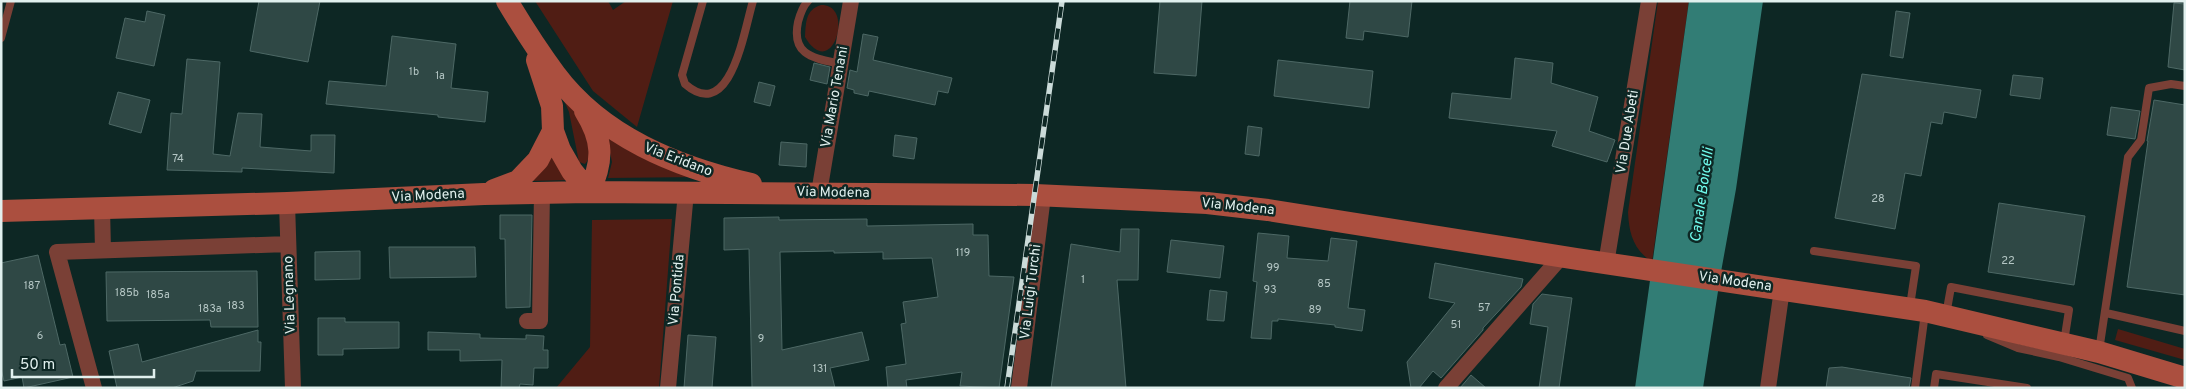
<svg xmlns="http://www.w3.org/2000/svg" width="2186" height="389" font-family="Overpass,sans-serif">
	<rect width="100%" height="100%" fill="#0d2724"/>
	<path fill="#501d14" d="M535 1H608L613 10 626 1H673L637 127 593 91Z
		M1658 1H1689L1652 262C1633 249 1629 233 1628 212Z
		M821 5C856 4 832 83 805 37 806 23 805 10 821 5Z
		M560 91C571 105 601 147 585 164L579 162 569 112Z
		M606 134 701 177 608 178 612 162Z
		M551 150 570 180 529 181Z
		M672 219 659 388H556L590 347 592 220Z
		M2118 329 2185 349V360L2115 340Z"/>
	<path fill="#327d75" d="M1689 1H1763L1736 189 1721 272 1703 388H1635Z"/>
	<path fill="#2f4845" stroke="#4d6865" d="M259 1H320L308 62 250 51Z
		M1160 1H1202L1196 76 1154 73Z
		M1350 1H1412L1408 37 1364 31 1363 40 1346 38Z
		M2174 3 2185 4V70L2168 67Z
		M147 11 165 15 154 66 116 58 125 18 145 22Z
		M1896 11 1910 13 1903 58 1890 56Z
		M863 34 878 37 873 60 952 78 948 93 938 91 935 105 869 91 868 96 854 93V90L847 88 850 70 857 72Z
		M392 36 456 44 451 88 488 92 485 122 438 117V115L326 104 329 81 386 86Z
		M1515 58 1553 63 1551 83 1598 97 1589 131 1615 140 1607 162 1552 146 1557 131 1449 118 1452 93 1511 99Z
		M187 59 220 62 213 154 230 156 238 113 262 114 260 147 311 151V135H335L334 173 242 168V172L167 170 171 113 182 114Z
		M1278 60 1373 71 1369 108 1274 96Z
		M814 63 830 67 827 84 810 80Z
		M1862 74 1981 90 1976 118 1944 112 1942 124 1931 122 1921 176 1905 173 1895 229 1835 218Z
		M2013 75 2043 78 2040 99 2010 95Z
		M759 82 775 86 770 106 754 102Z
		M118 92 150 100 141 133 109 124Z
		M2154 100 2185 105V295L2127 287 2148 141H2147Z
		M2111 107 2140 111 2135 139 2107 135Z
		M1248 126 1262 128 1259 156 1245 154Z
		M895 135 917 138 914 159 893 156Z
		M781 142 807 144 806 167 779 165Z
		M1999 203 2085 216 2074 285 1988 272Z
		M500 215H532L530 307 506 308 505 239H500Z
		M779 217V220L867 219V226L973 224V235H988L989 276 1014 277 999 388 960 386 962 372 906 380 907 388H888L886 367 906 364 901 324 906 323 903 302 938 297 932 258 883 259V252L834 253V251L780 252 782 350 862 332 869 360 830 368 835 388H752L749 249 724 250V218Z
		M1121 229H1139L1138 280H1117L1126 388H1051L1071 244 1120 252Z
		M1258 233 1289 236 1287 258 1328 261 1331 238 1357 241 1348 308 1365 310 1362 331 1335 327V325L1278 319V321H1272L1271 339 1251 338 1257 282 1253 281Z
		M1171 240 1224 246 1220 278 1167 272Z
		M389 247H475L476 277 390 278Z
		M360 251V279L315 280V252Z
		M38 255 60 345 65 344 73 377 24 388 22 377 4 381 1 369V263Z
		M1435 263 1523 279 1521 287 1483 328V330L1441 378 1433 371 1419 388H1411L1407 362 1455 303 1429 298Z
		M257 271 258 327H211L210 320 107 321 106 272Z
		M1210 290 1227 292 1224 321 1207 320Z
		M1542 294 1572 298 1559 388H1539L1548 327 1530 324 1533 304Z
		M318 318H345V322H399V348L343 349V355H318Z
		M258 330V342H261L260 371H196L193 381 172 388H117L109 351 138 344 142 362Z
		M428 332 480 334V338L526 339V335L544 336 543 350H548V368H534L533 385 520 384 519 388H501L502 360 460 361V350H428Z
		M688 335 716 337 712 388H684Z
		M1842 367 1911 378 1909 388H1826L1829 368Z
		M1471 375 1486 388H1460Z"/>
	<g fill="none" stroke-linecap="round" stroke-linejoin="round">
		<path stroke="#7a4036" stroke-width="8" d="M703 1 682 75 685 84C731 124 744 30 753 1
			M808 1C802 7 800 15 798 22 791 56 814 58 841 64
			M1 38 11 1
			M1814 251 1916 266 1910 306
			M2106 313 2185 331
			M1946 315 1951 287 2069 310 2064 342
			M1987 335 2018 348 2059 357 2128 378 2132 388
			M2099 351 2128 157 2141 140 2149 88 2171 84 2185 86
			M1915 388 1925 313
			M1934 388 1936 374 2027 388"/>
		<path stroke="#7a4036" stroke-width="16" d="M819 193 851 1
			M287 203 293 388
			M102 208 103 250
			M1606 264 1649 1
			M527 321H540L542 192
			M94 388 57 252 288 244
			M668 388 686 192
			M1019 388 1043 196
			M1446 388 1561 257
			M1768 388 1782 289"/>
		<path stroke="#ab4f3f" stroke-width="22" d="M507 1C522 26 538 51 555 74 602 137 677 167 751 184
			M537 60 552 106 553 131 560 150 572 171 589 192
			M585 111C603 140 604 160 589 192
			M494 190 518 181 538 160 553 131
			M1 211 287 203 484 194 589 192 1035 195 1207 203 1268 210 1577 259 1925 311 2099 352 2185 378"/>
		<g stroke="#cbdbd9" stroke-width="5.5">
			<path id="rail" d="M1007 388 1062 1"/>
		</g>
		<use href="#rail" stroke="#0d2724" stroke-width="4" stroke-dasharray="11" stroke-linecap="butt"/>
	</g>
	<g text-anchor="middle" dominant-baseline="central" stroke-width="5" stroke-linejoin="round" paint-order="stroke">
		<g font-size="11" fill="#b4c6c4">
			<text x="414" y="72">1b</text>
			<text x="440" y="76">1a</text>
			<text x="178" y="159">74</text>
			<text x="1878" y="199">28</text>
			<text x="963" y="253">119</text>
			<text x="2008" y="261">22</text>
			<text x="1273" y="268">99</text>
			<text x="1083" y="280">1</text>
			<text x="1324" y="284">85</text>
			<text x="32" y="286">187</text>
			<text x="1270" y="290">93</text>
			<text x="127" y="293">185b</text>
			<text x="158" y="295">185a</text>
			<text x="236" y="306">183</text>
			<text x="1484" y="308">57</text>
			<text x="210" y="309">183a</text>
			<text x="1315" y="310">89</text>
			<text x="1456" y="325">51</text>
			<text x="40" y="336">6</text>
			<text x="761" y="339">9</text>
			<text x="820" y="369">131</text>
		</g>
		<g font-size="14" fill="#e1f0ee" stroke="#0d2724">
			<text transform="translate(835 97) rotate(-80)">Via Mario Tenani</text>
			<text transform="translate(1628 132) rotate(-81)">Via Due Abeti</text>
			<text transform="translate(678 160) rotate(21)">Via Eridano</text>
			<text transform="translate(833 193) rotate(1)">Via Modena</text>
			<text transform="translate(428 196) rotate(-3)">Via Modena</text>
			<text transform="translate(1238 207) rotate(6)">Via Modena</text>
			<text transform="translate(1735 282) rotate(8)">Via Modena</text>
			<text transform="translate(677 290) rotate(-85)">Via Pontida</text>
			<text transform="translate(1031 292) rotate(-83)">Via Luigi Turchi</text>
			<text transform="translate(290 295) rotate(-92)">Via Legnano</text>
		</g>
		<g font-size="15" font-style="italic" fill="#71fcee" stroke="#0d2724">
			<text transform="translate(1703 195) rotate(-82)">Canale Boicelli</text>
		</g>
	</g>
	<rect width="2186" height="389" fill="none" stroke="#e1f0ee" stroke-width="5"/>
	<path d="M12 369v8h142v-8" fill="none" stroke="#e1f0ee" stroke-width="2.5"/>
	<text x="20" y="369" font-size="15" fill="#e1f0ee" stroke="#0d2724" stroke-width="4" paint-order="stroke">50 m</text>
</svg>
